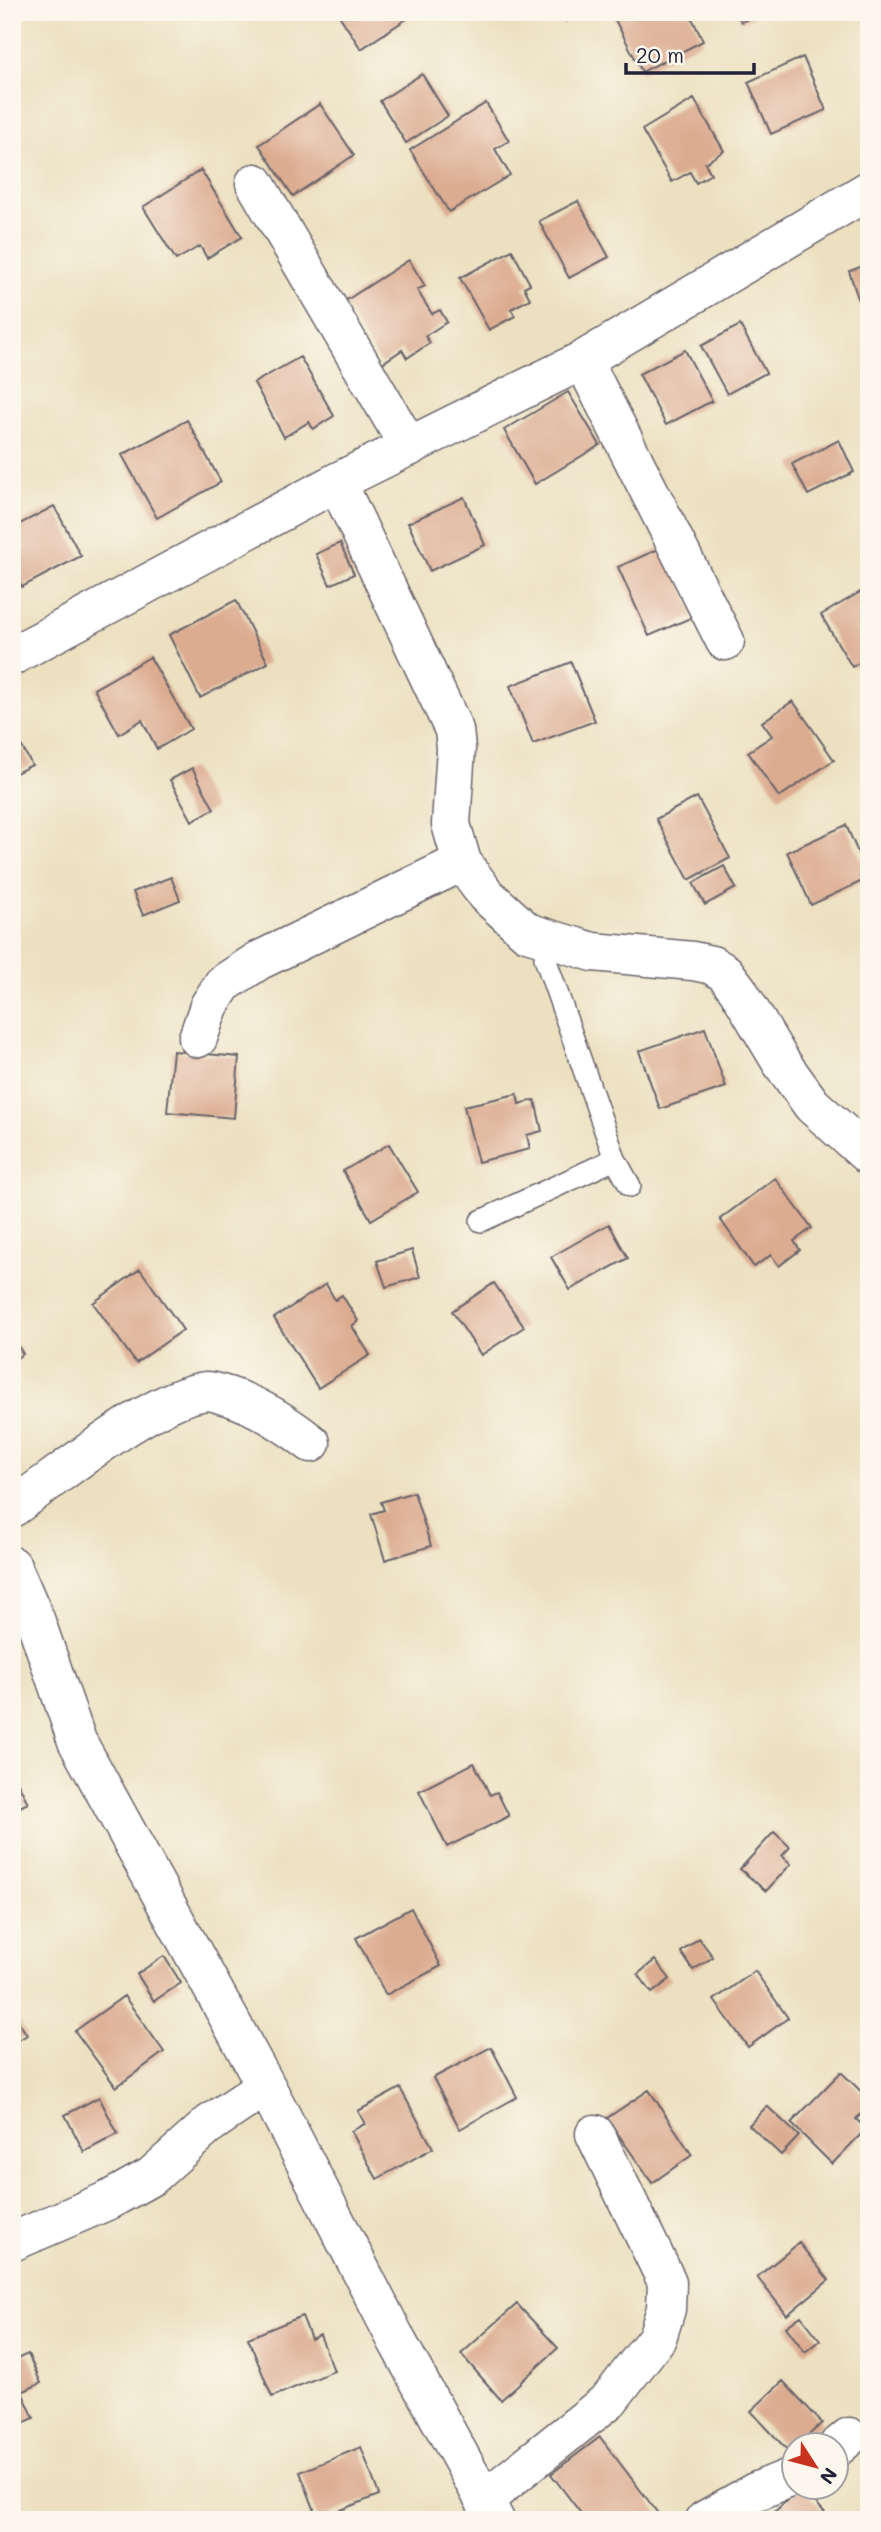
<svg xmlns="http://www.w3.org/2000/svg" width="881" height="2532" font-family="Mali,sans-serif">
	<rect width="100%" height="100%" fill="#fbf7ec"/>
	<filter id="ink" filterUnits="userSpaceOnUse"><feTurbulence type="fractalNoise" baseFrequency=".0143" numOctaves="2"/><feDisplacementMap in="SourceGraphic" scale="14" xChannelSelector="R" yChannelSelector="G"/><feConvolveMatrix kernelMatrix="1 2 1 2 8 2 1 2 1" color-interpolation-filters="sRGB"/></filter>
	<filter id="wash" filterUnits="userSpaceOnUse"><feTurbulence type="fractalNoise" baseFrequency=".00686" numOctaves="4" result="noise"/><feDisplacementMap in="SourceGraphic" scale="28" xChannelSelector="R" yChannelSelector="G"/><feGaussianBlur stdDeviation="1.57" result="paint"/><feColorMatrix in="noise" values="0 0 0 0 0 0 0 0 0 0 0 0 0 0 0 0 0 1.4 0 .05"/><feComposite in="paint" operator="in"/></filter>
	<g filter="url(#wash)">
		<rect width="100%" height="100%" fill="#ece0c0"/>
		<g id="blocks">
			<path fill="#dcac90" d="M224 12H243L231 21Z
				M337 12H417L361 49Z
				M561 12H581L566 21Z
				M616 12H689L703 41 642 72 612 14Z
				M737 12H765L741 22Z
				M803 57 826 110 771 134 748 82Z
				M422 74 448 116 406 143 380 101Z
				M694 99 724 151 705 163 711 174 696 183 690 172 672 182 642 130Z
				M486 103 509 141 495 149 510 175 449 212 410 150Z
				M320 104 354 155 293 196 259 145Z
				M201 170 242 237 207 258 200 246 176 260 143 207Z
				M578 201 609 257 569 278 539 221Z
				M512 250 530 284 524 287 530 299 511 309 515 316 489 330 460 278Z
				M409 260 425 286 417 290 432 314 440 310 447 322 425 336 430 343 407 358 402 350 381 364 342 303Z
				M869 264V328H868L849 271Z
				M740 325 766 373 727 394 701 346Z
				M685 350 712 401 666 425 639 374Z
				M300 357 334 416 313 429 309 422 284 437 254 383Z
				M568 392 600 445 535 484 504 430Z
				M187 420 221 482 157 518 122 455Z
				M839 440 854 472 808 495 792 464Z
				M464 497 485 545 430 571 408 523Z
				M54 506 81 556 22 587 12 569V528Z
				M340 543 354 574 330 585 316 554Z
				M665 546 695 616 649 636 618 567Z
				M869 587V657L852 667 821 615Z
				M236 600 268 663 200 698 169 635Z
				M150 657 191 729 157 749 142 720 119 734 94 689Z
				M571 662 595 721 533 744 510 686Z
				M793 701 834 760 779 797 748 752 772 736 762 722Z
				M12 729 32 765 12 775Z
				M192 768 214 809 192 821 170 780Z
				M697 797 730 858 689 880 656 819Z
				M846 825 869 878 811 905 787 852Z
				M724 866 736 888 705 905 693 883Z
				M171 877 180 900 143 915 133 892Z
				M705 1028 726 1087 660 1109 639 1051Z
				M173 1051 239 1057 234 1118 167 1112Z
				M517 1094 519 1104 535 1100 542 1131 527 1135 530 1149 478 1162 464 1106Z
				M389 1144 418 1192 371 1220 343 1171Z
				M775 1178 812 1228 794 1241 800 1250 779 1266 771 1255 754 1267 720 1219Z
				M609 1224 628 1258 570 1290 551 1257Z
				M412 1250 420 1277 386 1287 377 1261Z
				M140 1269 183 1330 136 1363 93 1303Z
				M494 1283 524 1327 481 1355 452 1311Z
				M326 1284 335 1300 342 1295 358 1321 352 1326 370 1355 318 1388 274 1318Z
				M12 1337 23 1354 12 1361Z
				M414 1492 431 1546 385 1560 371 1514 384 1510 381 1502Z
				M474 1763 490 1795 497 1792 509 1816 447 1847 419 1791Z
				M12 1771 28 1803 12 1811Z
				M774 1832 790 1847 782 1856 791 1864 766 1891 740 1869Z
				M411 1908 441 1966 386 1995 356 1938Z
				M699 1938 713 1957 693 1970 681 1952Z
				M164 1956 181 1983 154 2001 137 1974Z
				M655 1960 670 1979 652 1993 638 1974Z
				M755 1971 788 2018 748 2047 714 2000Z
				M124 1996 164 2052 116 2087 75 2031Z
				M12 2012 27 2035 12 2044Z
				M491 2047 517 2097 460 2129 433 2078Z
				M841 2072 869 2099V2106L856 2119 866 2129 832 2164 791 2123Z
				M400 2088 433 2148 377 2179 351 2131 365 2124 358 2111Z
				M649 2090 692 2155 652 2183 607 2118Z
				M99 2097 118 2134 84 2152 65 2115Z
				M767 2106 799 2136 781 2155 749 2125Z
				M799 2243 829 2280 787 2315 757 2277Z
				M517 2304 558 2348 501 2400 461 2354Z
				M302 2316 311 2339 320 2335 334 2371 272 2397 248 2338Z
				M801 2316 820 2340 805 2352 786 2327Z
				M28 2354 41 2383 22 2392 34 2418 12 2428V2361Z
				M783 2381 822 2423 799 2444H794V2449L790 2453 751 2411Z
				M600 2437 657 2512 647 2520H586L551 2474Z
				M361 2447 379 2495 318 2519 300 2472Z
				M801 2487 832 2520H766Z"/>
		</g>
	</g>
	<g filter="url(#ink)">
		<use href="#blocks" fill-opacity="0" stroke="#69646a" stroke-width="2"/>
		<g fill="none" stroke-linecap="round" stroke-linejoin="round">
			<g stroke="#69646a" stroke-width="24">
				<path id="service" d="M547 938 545 958 615 1159 630 1186
					M481 1221 615 1159"/>
			</g>
			<g stroke="#69646a" stroke-width="41">
				<path id="minor" d="M255 183 409 447
					M583 360 725 641
					M337 482 454 730 456 748 451 824 462 862 486 895 527 932 593 952 693 961 712 965 725 973 738 990 781 1062 812 1105 869 1156
					M12 656 337 482 583 360 869 190
					M198 1038 209 1006 223 984 258 961 462 862
					M12 1508C58 1476 155 1396 207 1391 214 1391 222 1395 228 1396 259 1406 285 1423 311 1443
					M12 1566 35 1619 77 1741 266 2086 397 2341 495 2520
					M12 2242 109 2200 152 2176 211 2123 266 2086
					M836 2448 849 2437
					M485 2499 609 2400 657 2338 666 2309 667 2282 595 2134
					M705 2520 755 2492 794 2476"/>
			</g>
			<use href="#service" stroke="#fff" stroke-width="21"/>
			<use href="#minor" stroke="#fff" stroke-width="38"/>
		</g>
	</g>
	<rect width="881" height="2532" fill="none" stroke="#fbf7ec" stroke-width="42"/>
	<g transform="translate(815 2466) rotate(126)"><circle r="33" fill="#fbf7ec" stroke="#a4a2a5" stroke-width="2"/>
	<path d="M0-5L12 26L0 18L-12 26Z" fill="#c8321e"/>
	<text y="-10" font-size="19" font-weight="bold" text-anchor="middle" fill="#22223b">N</text>
	</g>
	<path d="M626 63v10h128v-10" fill="none" stroke="#22223b" stroke-width="3.5"/>
	<text x="636" y="63" font-size="21" fill="#22223b" stroke="#fbf7ec" stroke-width="5" paint-order="stroke">20 m</text>
</svg>
